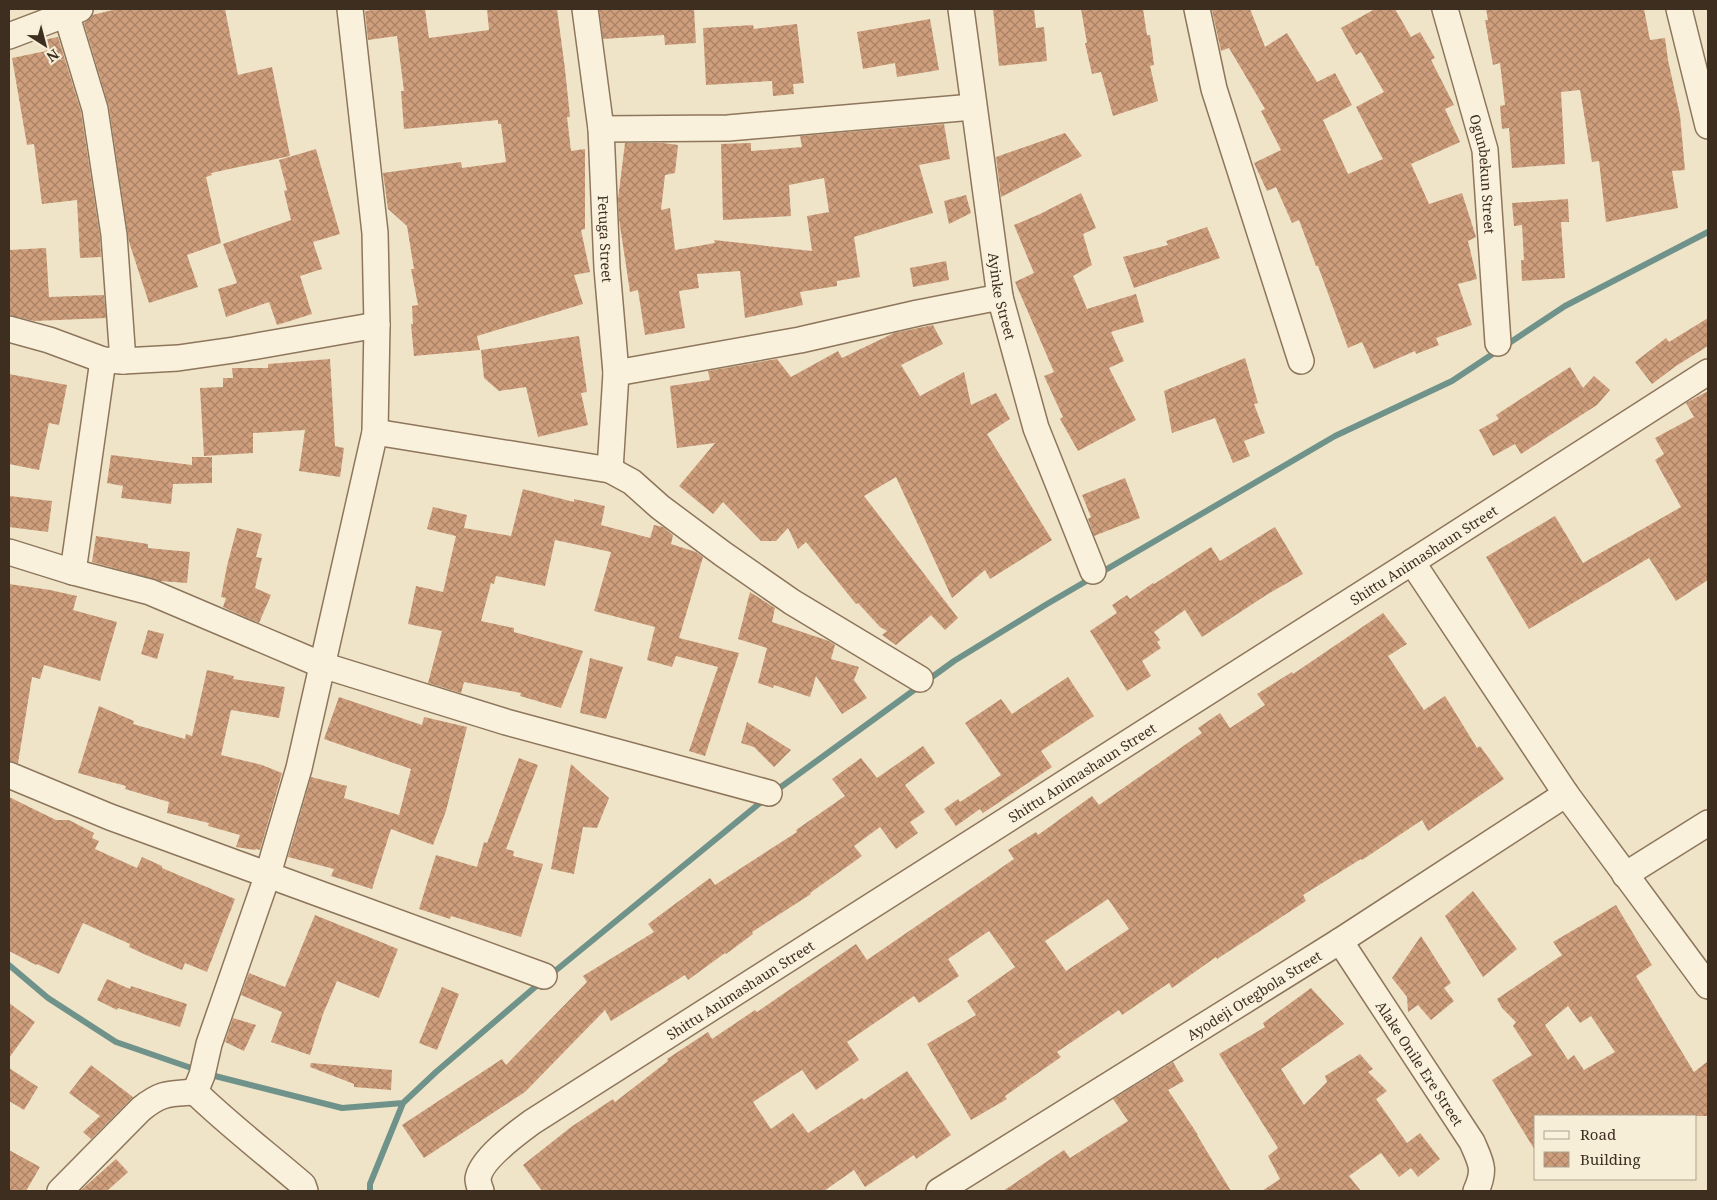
<svg xmlns="http://www.w3.org/2000/svg" width="1717" height="1200" font-family="'Noto Serif',serif">
	<defs>
		<pattern id="building-cross-hatch" width="8" height="8" patternUnits="userSpaceOnUse" patternTransform="scale(1.25)"><rect width="8" height="8" fill="#cf9f7d"/><path d="M0 0l8 8M0 8l8-8" fill="none" stroke="#a98266"/></pattern>
	</defs>
	<rect width="100%" height="100%" fill="#f0e4c8"/>
	<g fill="none" stroke-linecap="round" stroke-linejoin="round">
		<path stroke="#6f938a" stroke-width="6" d="M774 792 954 661 1047 604 1335 436 1452 381 1565 306 1708 232
			M9 965 48 998 116 1042 197 1070
			M549 976 766 798
			M207 1074 342 1108 403 1103
			M370 1191V1184L403 1103 436 1072 541 982"/>
	</g>
	<path fill="url(#building-cross-hatch)" fill-rule="evenodd" d="M117 9H225L238 75 272 67 290 156 211 173 212 175 206 177 221 243 187 255 198 287 149 303 129 242 109 107 84 23 91 18 92 15Z
		M380 9H425L429 38 489 30 487 9H557L565 69 570 117H567L571 151 585 149V229L581 230 590 272 574 275 583 304 477 336 480 350 414 356 411 324H413L412 306 418 305 411 269H414L407 226 388 209 383 173 461 162 462 168 506 162 501 124H498V120L404 129 401 91H404L397 36 368 40 365 11Z
		M599 9H694L696 43 665 45 664 35 603 39Z
		M993 9H1034L1036 28 1044 27 1047 61 999 66Z
		M1081 9H1143L1147 35H1150L1154 65 1150 66 1158 101 1113 116 1101 72 1092 74 1085 43H1087Z
		M1219 9H1250L1265 47 1287 33 1317 82 1335 73 1352 105 1323 120 1348 174 1383 159 1356 107 1384 92 1361 52 1356 55 1341 28 1375 9H1395L1411 37 1420 32 1435 58 1431 60 1454 105 1445 109 1460 142 1411 164 1429 204 1462 193 1476 237 1468 241 1477 279 1458 284 1472 325 1436 338 1439 345 1416 354 1415 351 1374 369 1362 342 1348 348 1318 266H1316L1299 220 1292 223 1276 187 1267 191 1254 163 1281 150 1261 111 1265 109 1229 48 1221 51 1212 10Z
		M1486 9H1644L1650 40 1665 38 1668 60 1680 115 1685 170 1672 171 1678 208 1606 222 1599 161 1592 162 1580 90 1561 92 1565 164 1512 168 1509 128 1502 129 1500 106 1505 105 1500 63 1493 65 1485 20H1488Z
		M930 19 939 70 897 77 895 63 863 69 857 32Z
		M797 24 804 83 793 84 794 94 773 96 772 81 706 85 703 28 753 25 754 29Z
		M58 37 81 112 100 237 101 257 80 258 77 200 42 204 34 144 27 145 12 58 46 51 43 40Z
		M944 124 950 159 919 165 933 213 854 237 860 277 837 281V286L800 292 803 305 745 318 740 271 697 274 699 288 679 291 685 328 645 335 638 290 630 292 619 219 618 199 625 143H663L678 145 675 173 665 175 661 210 670 208 675 250 715 243 714 240 812 251 807 216 829 212 824 178 789 185 791 216 723 220 721 144 751 143V151L802 147 800 136Z
		M1065 133 1082 156 1001 197 996 157Z
		M316 149 340 234 313 242 322 269 300 276 312 314 277 325 269 302 226 317 218 289 237 283 223 244 291 220 284 191 287 190 279 160Z
		M1081 193 1096 228 1083 234 1092 265 1073 276 1087 309 1136 294 1144 322 1111 332 1124 361 1109 368 1136 420 1078 451 1060 419 1063 417 1044 376 1054 372 1015 282 1034 273 1014 225 1040 214Z
		M966 195 971 213 949 224 944 201Z
		M1568 199 1569 222H1561L1565 278 1522 281 1521 260H1524L1522 225 1514 226 1512 203Z
		M1207 227 1220 258 1134 288 1123 257 1168 245 1166 241Z
		M46 248 49 297 104 295 106 318 34 321 9 315V250Z
		M946 261 949 280 913 287 910 268Z
		M1708 318V346L1676 366 1652 384 1635 362 1666 338 1669 342Z
		M933 325 943 344 901 365 920 396 964 372 971 405 996 393 1010 419 987 434 1052 540 990 579 985 570 952 598 896 477 864 496 958 618 945 630 931 615 896 645 882 635 887 631 880 627 858 603 856 604 806 542 798 549 788 528 776 541H761L723 502 713 514 679 486 715 443 677 448 670 386 710 380 708 371 777 359 791 377 838 351 842 358 894 333Z
		M579 336 587 392 581 393 588 425 538 437 526 387 499 391 484 378 481 350Z
		M1245 358 1258 403 1254 404 1265 433 1244 441 1250 456 1233 463 1215 418 1172 433 1164 391Z
		M330 359 335 446 344 448 340 477 299 471 305 430 253 433V453L204 456 200 388 223 387V378H233L232 368H268V364Z
		M1570 367 1583 388 1594 376 1610 390 1597 405 1521 454 1515 444 1493 456 1479 430 1499 419 1496 415Z
		M9 374 67 385 59 425 49 423 39 470 9 464Z
		M1708 391V580L1676 601 1649 558 1529 629 1486 557 1555 516 1583 563 1681 507 1655 460 1664 454 1655 438 1694 417 1686 403Z
		M111 455 192 465V457H212V483L173 484 171 504 121 498 123 486 107 483Z
		M1125 478 1140 518 1094 536 1088 519 1091 517 1082 495Z
		M523 489 574 502V499L605 506 601 525 650 538 654 525 663 527 673 535 671 544 696 552 703 557 679 638 739 653 705 756 689 751 718 667 676 656 672 667 647 660 655 627 594 611 611 552 555 540 545 586 496 576 494 584 491 583 481 621 514 628V632L583 651 561 708 520 696 521 693 464 682 461 693 428 683 442 631 408 624 416 586 443 592 456 536 427 529 433 507 467 515 464 528 511 536Z
		M9 496 52 501 48 532 9 527Z
		M1275 527 1303 574 1268 594 1202 637 1185 610 1154 632 1160 640 1157 642 1161 648 1142 661 1151 676 1127 691 1090 631 1117 613 1112 605 1127 595 1130 599 1153 583 1154 584 1211 547 1220 561Z
		M237 528 262 534 256 557 262 558 255 588 271 595 259 623 223 607 226 598 221 597 227 566Z
		M96 536 148 544V548L190 552 187 583 160 581 92 562Z
		M9 584 50 590 77 596 73 610 117 622 100 681 44 665 40 679 32 677 18 763 9 761Z
		M750 592 775 608 772 622 829 641 835 645 831 659 859 667 854 680 867 698 842 714 816 676 810 697 774 685 773 688 758 683 767 648 738 639Z
		M1383 613 1407 644 1388 656 1424 710 1445 696 1477 748 1480 746 1504 779 1428 831 1422 820 1362 860 1361 859 1303 895 1306 901 1217 959 1216 957 1172 988 1169 983 1122 1015 1119 1010 1057 1052 1061 1057 1005 1096 1007 1099 971 1120 927 1044 976 1015 967 1001 1015 967 989 931 948 959 959 976 919 1003 914 996 847 1042 859 1060 816 1090 802 1070 753 1102 771 1129 793 1113 808 1133 862 1098 864 1100 907 1071 951 1135 916 1159 914 1155 865 1187 854 1170 824 1191H542L523 1165 571 1127 613 1099 615 1102 668 1061 667 1059 708 1032 712 1039 755 1010 757 1012 856 944 867 960 1014 859 1008 850 1036 832 1038 835 1092 796 1099 805 1202 733 1198 728 1220 713 1230 728 1265 705 1257 694 1292 672 1293 674ZM1108 899 1129 929 1066 971 1045 941Z
		M148 630 164 634 157 659 141 654Z
		M590 658 623 667 606 719 580 713Z
		M207 670 234 676 233 679 285 687 279 718 231 710 221 755 262 765 282 773 260 850 256 849 255 850 236 847 240 835 208 826 209 823 167 813 169 802 125 789 126 786 78 773 99 706 134 721 133 724 185 739 186 734 192 736Z
		M1068 677 1094 716 1041 751 1052 767 983 813 980 809 956 826 944 809 958 799 960 802 1001 775 965 723 1001 699 1012 714Z
		M339 697 422 725 424 717 467 727 446 811 433 845 391 829 372 889 331 876 334 869 288 857 311 777 347 786 344 798 399 815 411 769 324 739Z
		M747 722 791 750 774 767 754 747 741 743Z
		M923 746 935 763 905 785 925 812 910 822 918 833 896 849 880 827 854 846 862 856 810 893 811 894 752 932 753 934 726 954 725 953 688 980 685 975 611 1021 605 1010 525 1092 424 1158 402 1125 502 1059 506 1065 587 982 583 976 654 932 648 924 710 878 715 885 797 832 796 830 845 796 832 779 861 758 877 778Z
		M519 758 538 765 506 849 514 851 513 856 543 864 521 937 451 916 450 919 419 909 436 855 477 867 484 842 487 843Z
		M571 764 609 798 597 828 583 827 574 874 551 869Z
		M9 797 56 820H69L94 833 92 838 99 841 95 849 137 868 142 857 162 866V868L235 899 207 972 185 963 182 970 146 955 129 947 130 944 83 923 59 974 37 964 36 965 9 951Z
		M1473 891 1517 949 1483 977 1445 916Z
		M1616 905 1652 965 1636 976 1694 1072 1708 1061V1116H1536V1152L1492 1080 1532 1055 1513 1026 1516 1022 1502 1008 1497 999 1562 955 1553 942ZM1568 1006 1580 1023 1591 1016 1615 1052 1584 1070 1574 1055 1568 1060 1545 1025Z
		M315 915 398 949 379 998 337 981 323 1014 310 1055 271 1042 282 1012 241 995 249 973 285 987Z
		M1421 936 1451 983 1444 988 1454 1001 1431 1020 1418 1005 1408 1012 1407 997 1392 978Z
		M107 979 130 989 131 986 187 1004 180 1027 118 1008 117 1010 97 1000Z
		M442 987 459 994 437 1050 419 1043Z
		M1311 988 1344 1024 1281 1069 1304 1105 1327 1082 1325 1076 1360 1054 1373 1069 1368 1072 1387 1091 1376 1099 1407 1143 1420 1133 1440 1159 1418 1177 1411 1168 1399 1177 1381 1153 1349 1176 1361 1191H1262L1280 1179 1268 1156 1278 1148 1219 1054 1265 1027 1263 1023Z
		M9 1003 35 1022 9 1058Z
		M233 1018 256 1025 244 1051 225 1042Z
		M1173 1062 1184 1081 1168 1090 1198 1135H1197L1231 1191H1003L1064 1150 1070 1158 1128 1121 1113 1099Z
		M311 1063 392 1070 391 1090 354 1087V1084L310 1067Z
		M91 1065 133 1097 91 1139 83 1132 100 1116 69 1093Z
		M9 1068 38 1087 24 1110 9 1101Z
		M9 1150 40 1167 26 1191H9Z
		M116 1159 128 1172 107 1191H80Z"/>
	<g fill="none" stroke-linecap="round" stroke-linejoin="round">
		<g stroke="#8d765c" stroke-width="28">
			<g id="minor">
				<path id="s1" d="M585 9 601 129 607 268 616 373 610 470"/>
				<path id="s2" d="M961 9 1000 297 1036 428 1093 571"/>
				<path d="M1197 9 1214 89 1301 361"/>
				<path id="s3" d="M1445 9 1485 150 1498 343"/>
				<path d="M1679 9 1708 126"/>
				<path d="M66 13 95 109 114 235 123 361"/>
				<path d="M9 36 80 9"/>
				<path d="M601 129 728 128 973 107"/>
				<path d="M9 329 49 340 103 360 123 361 178 358 234 350 377 325"/>
				<path d="M616 373 800 340 918 313 1000 297"/>
				<path d="M375 432 610 470 632 482 660 507 723 554 792 602 920 679"/>
				<path d="M9 552 73 572 150 592 322 665 506 722 769 793"/>
				<path d="M1412 562 1566 794 1708 986"/>
				<path d="M73 572 103 360"/>
				<path d="M9 775 110 817 544 976"/>
				<path d="M1625 875 1708 823"/>
				<path id="s4" d="M1340 941 1472 1142C1481 1163 1486 1169 1476 1191"/>
				<path d="M60 1191 141 1109C162 1092 169 1094 195 1092"/>
				<path d="M305 1191 303 1185C267 1154 229 1125 195 1092L202 1075 209 1044 268 874 299 768 375 432 377 325 375 233 350 9"/>
				<path id="s5" d="M481 1191C480 1188 478 1183 478 1179 480 1160 517 1133 532 1122L1412 562 1708 372"/>
				<path id="s6" d="M939 1191 1340 941 1566 794"/>
			</g>
		</g>
		<use href="#minor" stroke="#faf1dc" stroke-width="25"/>
	</g>
	<g text-anchor="middle" dominant-baseline="central" stroke-width="5" stroke-linejoin="round" paint-order="stroke">
		<g font-size="14" fill="#3d2e20" stroke="#f7eed8">
			<text stroke="none"><textPath href="#s3" startOffset="170">Ogunbekun Street</textPath></text>
			<text stroke="none"><textPath href="#s1" startOffset="231">Fetuga Street</textPath></text>
			<text stroke="none"><textPath href="#s2" startOffset="290">Ayinke Street</textPath></text>
			<text stroke="none"><textPath href="#s5" startOffset="1149">Shittu Animashaun Street</textPath></text>
			<text stroke="none"><textPath href="#s5" startOffset="744">Shittu Animashaun Street</textPath></text>
			<text stroke="none"><textPath href="#s5" startOffset="339">Shittu Animashaun Street</textPath></text>
			<text stroke="none"><textPath href="#s6" startOffset="371">Ayodeji Otegbola Street</textPath></text>
			<text stroke="none"><textPath href="#s4" startOffset="146">Alake Onile Ere Street</textPath></text>
		</g>
	</g>
	<rect width="1717" height="1200" fill="none" stroke="#3d2e20" stroke-width="20"/>
	<rect x="1534" y="1115" width="162" height="65" fill="#f7eed8" stroke="#ada18e"/>
	<rect x="1544" y="1131" width="25" height="8" fill="#faf1dc" stroke="#ada18e"/>
	<text x="1580" y="1140" font-size="15" fill="#3d2e20">Road</text>
	<rect x="1544" y="1152" width="25" height="15" fill="url(#building-cross-hatch)" stroke="#ada18e"/>
	<text x="1580" y="1165" font-size="15" fill="#3d2e20">Building</text>
	<g transform="translate(45 45) rotate(144)" stroke="#f7eed8" stroke-width="4" paint-order="stroke">
	<path d="M0-4L9 19L0 12L-9 19Z" fill="#3d2e20"/>
	<text y="-8" font-size="14" font-weight="bold" text-anchor="middle" fill="#3d2e20">N</text>
	</g>
</svg>
